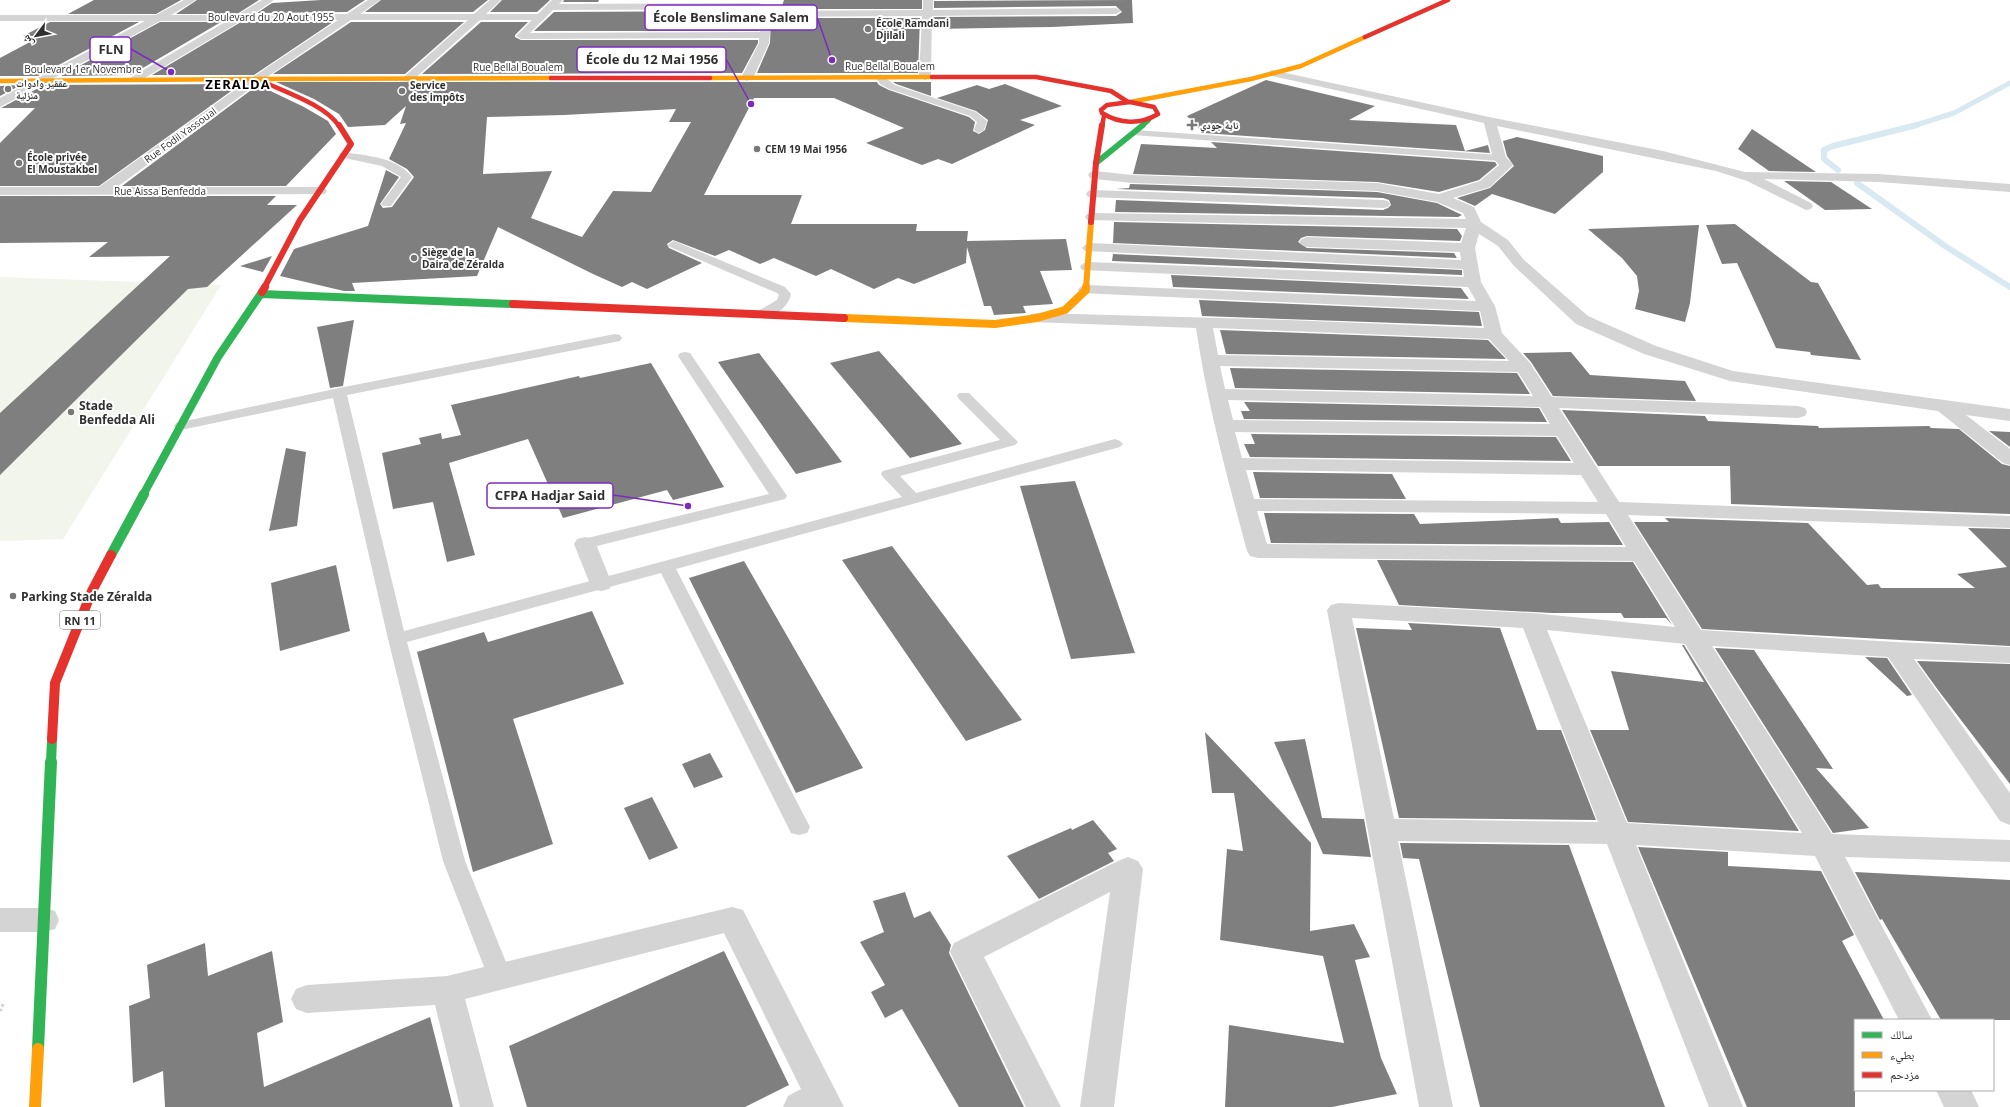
<svg xmlns="http://www.w3.org/2000/svg" width="2010" height="1107" font-family="'Open Sans','Noto Naskh Arabic',sans-serif">
	<rect width="100%" height="100%" fill="#fff"/>
	<path fill="#f1f5ec" d="M0 277 221 285 63 539 0 541Z"/>
	<g fill="none" stroke-linecap="round" stroke-linejoin="round">
		<path stroke="#d9e9f2" stroke-width="5" d="M1913 126 1954 113 2010 83"/>
		<path stroke="#d9e9f2" stroke-width="6" d="M1838 170 1824 159V150L1833 146 1917 125
			M1857 183 1945 246 2010 287"/>
	</g>
	<path fill="#7f7f7f" fill-rule="evenodd" d="M94 0H181L156 14H68Z
		M197 0H259L237 14H176Z
		M321 0H365L347 12 257 13 272 3Z
		M381 0H488L473 12H365Z
		M502 0H550L537 12H490Z
		M564 0H599L598 2H563Z
		M784 0H922V9H778L779 6H782Z
		M1132 0 1133 23 1052 27 933 29V17L1116 16 1122 12 1116 6 934 8V1Z
		M754 11 750 15 755 18H761L759 31H534L554 12Z
		M771 18H920L918 73H757L770 43Z
		M50 22H139L38 76H0V58L30 42H25L36 36H23Z
		M160 22H221L131 75 61 76Z
		M241 22H333L254 75H152Z
		M351 22H464L405 74H273Z
		M481 22H528L515 35V37L521 40H758V43L742 73 422 74Z
		M1266 80 1375 106 1349 120 1456 125 1465 151 1488 145 1490 153 1203 133 1187 116Z
		M276 82H877L879 85 889 90 969 117 975 122 973 131 979 134 985 130 988 120 976 111 937 98 977 85 989 89 1005 84 1062 106 1020 120 1035 125 952 164 938 159 922 165 866 143 904 128 834 98H754L704 195H802L791 224H917L916 231H968L967 241 1066 239 1072 270 1040 271 1053 304 1023 306 1026 313 994 315 991 306H984L967 247 966 263 914 284 898 278 874 289 831 269 816 276 774 258 760 264 729 250 715 256 673 240 667 244 669 248 702 263 647 289 632 282 622 287 593 274 498 227 477 276 352 283 355 291H344L280 276 294 249 368 226 386 170 399 177 380 204 383 208 392 207 414 177 407 169 389 159 406 123 400 124 406 106 385 125 348 127 339 114 314 99ZM676 109 669 122H691L651 192 613 191 582 237 531 218 552 171 483 174 487 117 564 115Z
		M893 82H931V96L896 84Z
		M241 84 99 186H0V143L35 108H1L44 85Z
		M21 85 0 96V86Z
		M258 85 304 107 328 121 336 134 286 186H122Z
		M1752 129 1816 172 1769 171 1738 149Z
		M1517 137 1603 156V172L1555 214 1492 194 1475 206 1457 198 1490 188 1514 166 1507 156 1503 141Z
		M1211 142 1495 162 1497 165 1479 180 1439 192 1377 182 1133 174 1141 144 1217 148Z
		M1784 181 1831 182 1872 209 1825 210Z
		M1130 184 1377 192 1437 203 1462 215 1458 217 1115 212 1116 200 1383 210 1388 208 1391 205 1389 200 1383 198 1116 189 1129 188Z
		M0 196H276L267 205H297L207 287 188 289 0 475V413L170 256 89 257 108 242 0 243Z
		M1114 222 1457 229 1462 236 1460 241 1307 236 1301 238 1298 242 1307 248 1454 253 1457 258 1113 243Z
		M1735 224 1811 282 1818 283 1861 360 1811 355 1810 352 1776 348 1737 263 1722 264 1706 225Z
		M1699 225 1690 303 1685 322 1635 309 1639 291 1637 276 1622 258 1588 229Z
		M1113 254 1462 270V275L1112 261Z
		M272 256 263 272 240 266Z
		M1171 275 1461 288 1469 299 1173 287Z
		M1199 300 1479 312 1482 326 1202 316Z
		M354 320 343 386 330 388 317 327Z
		M1220 330 1488 340 1506 359 1226 354Z
		M879 351 962 444 910 458 830 363Z
		M1571 352 1590 375 1685 381 1696 401 1553 396 1531 362 1523 353Z
		M759 353 782 383 842 462 796 474 718 362Z
		M651 363 724 487 673 500 667 490 563 518 528 439 449 463 475 555 447 562 433 502 393 509 382 453 421 444 419 438 441 433 442 439 461 435 451 405 579 376 580 378Z
		M1230 368 1517 373 1530 394 1235 388Z
		M1244 402 1539 408 1547 422 1244 419 1241 411H1250Z
		M1562 410 1705 416 1708 421 1818 426 1819 428 1929 426 1931 428 1959 429 2002 464 2010 466V514L1731 504 1730 466H1598Z
		M1989 431 2010 432V447Z
		M1251 434 1556 437 1571 461 1250 457 1244 444H1255Z
		M286 448 306 452 297 526 269 531Z
		M1253 472 1392 474 1406 499 1260 498Z
		M1075 481 1135 653 1071 659 1020 486Z
		M1264 513 1414 514 1420 524 1558 518 1561 523 1609 522 1623 545 1271 543Z
		M1665 518 1808 523 1867 585 1878 584 1881 588H1975L1957 574 2007 567 1968 528 2010 529V646L1702 629 1634 522H1669Z
		M892 546 1022 720 966 741 842 560Z
		M1377 560 1633 562 1672 625 1666 618H1624L1621 613H1552L1399 605Z
		M744 561 863 768 796 793 689 578Z
		M336 565 350 631 280 651 271 583Z
		M592 611 624 684 513 719 553 844 473 872 417 652 484 632 488 642Z
		M1408 623 1500 628 1537 730H1561L1596 820 1399 818 1356 628 1412 630Z
		M1682 645H1684L1799 831 1628 822 1590 730H1629L1611 671 1704 682Z
		M1715 648 1754 650 1833 769 1816 768 1869 828 1833 833Z
		M1865 657 1887 658 1912 695 1907 696Z
		M1917 661 2010 664V784L1938 690Z
		M1205 732 1311 843 1310 931 1354 924 1370 957 1355 960 1381 1058 1397 1094 1332 1107H1225L1229 1025 1344 1043 1323 956 1220 940 1227 849 1243 851 1234 793H1212Z
		M1305 739 1322 818 1364 819 1371 857 1323 854 1274 742Z
		M710 753 723 777 694 788 682 764Z
		M652 797 678 848 649 860 624 808Z
		M1093 820 1117 849 1108 853 1114 861 1039 899 1007 856 1071 828 1072 830Z
		M1400 843 1569 845 1665 1107H1480L1419 859 1403 858Z
		M1638 847 1728 852V866L1821 871 1854 935 1842 941 1884 1020H1855V1107H1747Z
		M1855 872 2010 880V1020H1941L1882 919 1880 920Z
		M905 892 914 918 930 911 951 945 949 953 1024 1107H959L902 1009 885 1018 871 992 885 985 860 942 884 932 873 901Z
		M205 943 208 976 272 951 283 1022 257 1033 264 1087 430 1017 453 1107H165L163 1071 133 1083 129 1006 150 998 147 965Z
		M724 951 789 1085 745 1107H527L509 1046Z"/>
	<g fill="none" stroke-linecap="round" stroke-linejoin="round">
		<path stroke="#d4d4d4" stroke-width="3.5" stroke-dasharray="2.5 2.5" stroke-linecap="butt" d="M0 1011 4 1002"/>
		<path fill="#d4d4d4" fill-rule="evenodd" d="M880 74 895 85 976 112 987 121 984 130 979 133 976 132 974 130 977 122 970 116 889 89 880 84 876 77Z
			M1135 130 1500 155 1505 158 1500 161 1132 135 1130 133 1132 131Z
			M344 152C367 156 397 157 412 177L391 206H383L381 204 401 177 382 166 340 157 339 155 340 153Z
			M674 241 785 287 791 294C789 307 772 320 758 317L757 314 758 311 777 300 779 295 777 293 670 247 668 245 670 243Z
			M615 334 620 335 622 338 620 341 347 395 404 631 902 497 883 477 881 474 883 471 1000 440 959 399 957 396 959 393H969L1018 442 1015 445 900 476 916 493 1115 439 1120 441 1123 444 1120 447 676 569 810 827 807 833 799 835 791 833 661 573 407 642 465 861 512 977 509 984 500 987 491 984 488 977 443 861 388 639 333 398 181 430 176 429 174 426 176 423 181 422 339 388Z
			M685 352 690 353 787 496 785 499 585 549 579 548 577 544 579 540 769 494 678 356 680 353Z"/>
		<path fill="#d4d4d4" fill-rule="evenodd" d="M184 0H196L171 15H237L262 0H274L252 15 347 14 368 0H380L360 14H474L490 0H501L486 14H538L552 0H563L559 4 759 3 764 6 759 9 553 10 530 33 760 32 762 19H770L771 21 769 43 753 78 747 81 741 78 759 43V38L521 39 516 36 532 20H480L412 81 408 82 402 79 404 77 468 20H351L261 81 117 187H320L325 188 327 191 325 194 0 195V187H99L253 77 338 20 241 21 138 82H130L128 80 130 78 227 21H160L0 107V98L145 21H0V15H156Z
			M923 0H933V10L1116 8 1121 11 1116 14 932 16 931 77 925 80 919 77 922 16 756 17 751 14 756 11 923 10Z
			M1272 70 1489 117 1663 151 1745 172 1879 174 2010 184V192L1879 182 1764 179 1811 203 1813 206 1811 209 1806 210 1747 181 1716 171 1497 126 1506 157 1513 165 1490 187 1453 198 1474 207 1481 222 1508 240 1524 260 1588 316 1656 346 1733 371 2010 409V421L1966 415 2010 449V465L2003 463 1938 411 1730 381 1644 354 1576 324 1514 266 1498 246 1479 234 1475 248 1481 282 1495 306 1502 333 1530 363 1552 397 1798 406 1805 408 1807 412 1805 416 1798 418 1559 408 1619 502 2010 516V528L1628 515 1701 630 1895 642 2010 647V663L1914 659 2010 793V825L2000 821 1888 657 1712 646 1832 834 2010 840V862L1845 857 1932 1020H1899L1815 856 1636 845 1743 1107H1709L1607 844 1398 841 1453 1107H1419L1327 610 1331 605 1339 603 1532 613 1675 627 1634 561 1258 558 1250 556 1247 551C1227 477 1207 402 1196 328L1031 322 1029 318 1031 314 1037 313 1288 320 1484 328 1480 311 1080 293 1078 290 1080 287 1086 285 1476 301 1468 287 1082 270 1080 267 1082 264 1088 262 1464 277 1463 269 1085 251 1082 248 1085 245 1090 243 1461 260 1460 252 1307 247 1302 245 1299 242 1302 239 1307 237 1461 243 1466 228 1087 220 1085 217 1087 214 1092 213 1466 219 1463 213 1437 202 1377 191 1132 183 1095 179 1090 178 1088 175 1090 172 1095 171 1132 175 1377 183 1439 194 1480 181 1499 165 1493 158 1484 123 1268 75 1266 73ZM1213 328 1489 339 1509 361 1218 355ZM1220 366 1518 372 1533 396 1225 389ZM1228 400 1540 407 1550 424 1233 420ZM1235 432 1557 436 1574 463 1242 458ZM1246 470 1581 475 1598 502 1254 499ZM1257 511 1606 514 1626 547 1267 544ZM1352 618 1523 628 1598 822 1394 819ZM1547 630 1685 644 1802 833 1627 823Z
			M1093 190 1383 200 1388 201 1390 204 1388 207 1383 208 1088 197 1086 194 1088 191Z
			M585 537 593 539 596 544 612 584 609 589 601 591 593 589 590 584 574 544 577 539Z
			M1128 857 1138 861 1143 869 1114 1107H1080L1110 892 984 957 1061 1107H1026L950 952 954 943 1118 861Z
			M732 907 743 910 844 1107H783L788 1096 801 1089 724 933 465 999 494 1107H460L435 1005 307 1013 296 1009 291 999 296 989 307 985 447 976Z
			M0 908H44L55 911 59 920 55 929 44 932H0Z
			M1936 1090H1971L1979 1107H1944Z"/>
		<path stroke="#30b455" stroke-width="4.5" d="M1142 126 1149 120"/>
		<path stroke="#30b455" stroke-width="6" d="M1096 163 1143 125"/>
		<path stroke="#30b455" stroke-width="8" d="M261 294 513 304
			M143 495 218 357 262 292"/>
		<path stroke="#30b455" stroke-width="10" d="M111 555 144 494
			M51 763 52 739"/>
		<path stroke="#30b455" stroke-width="12" d="M38 1049 51 762"/>
		<path stroke="#ff9f0a" stroke-width="4.5" d="M710 78 932 77
			M257 79 551 78
			M0 81 257 79 266 83
			M1130 102 1251 79 1301 66 1365 37"/>
		<path stroke="#ff9f0a" stroke-width="6" d="M1086 288 1091 222"/>
		<path stroke="#ff9f0a" stroke-width="8" d="M844 318 995 324 1037 318 1065 310 1086 290V287"/>
		<path stroke="#ff9f0a" stroke-width="12" d="M35 1107 38 1049"/>
		<path stroke="#e5322d" stroke-width="4.5" d="M1365 37 1448 0
			M932 77H1036L1111 91 1128 102
			M551 78H710
			M266 83C288 93 326 106 339 126
			M1130 102 1154 107 1158 114C1140 125 1120 124 1102 113L1101 110 1107 105Z
			M1102 126 1104 116"/>
		<path stroke="#e5322d" stroke-width="6" d="M1091 222 1096 163 1102 125
			M264 288 300 220 351 144 339 125"/>
		<path stroke="#e5322d" stroke-width="8" d="M262 292 265 287
			M513 304 844 318"/>
		<path stroke="#e5322d" stroke-width="10" d="M52 739 55 683 92 591 111 555"/>
	</g>
	<g fill="#787878" stroke="#fff" stroke-width="1.5">
		<circle cx="868" cy="29" r="4"/>
		<circle cx="8" cy="89" r="4"/>
		<circle cx="402" cy="91" r="4"/>
		<path d="M1190 119h4v4h4v4h-4v4h-4v-4h-4v-4h4z"/>
		<circle cx="757" cy="149" r="4"/>
		<circle cx="19" cy="163" r="4"/>
		<circle cx="414" cy="258" r="4"/>
		<circle cx="71" cy="412" r="4"/>
		<circle cx="13" cy="596" r="4"/>
	</g>
	<g text-anchor="middle" dominant-baseline="central" stroke-width="4" stroke-linejoin="round" paint-order="stroke">
		<g font-size="10" fill="#303030" stroke="#fff">
			<text x="271" y="17">Boulevard du 20 Aout 1955</text>
			<text x="890" y="66">Rue Bellal Boualem</text>
			<text x="518" y="67">Rue Bellal Boualem</text>
			<text x="83" y="69">Boulevard 1er Novembre</text>
			<text transform="translate(180 135) rotate(-36)">Rue Fodil Yassoual</text>
			<text x="160" y="191">Rue Aissa Benfedda</text>
		</g>
		<g font-size="10" font-weight="bold" fill="#303030" stroke="#fff" text-anchor="start">
			<text x="876" y="23">École Ramdani<tspan x="876" dy="12">Djilali</tspan></text>
			<text x="16" y="83">عققير وادوات<tspan x="16" dy="12">منزلية</tspan></text>
			<text x="410" y="85">Service<tspan x="410" dy="12">des impôts</tspan></text>
			<text x="1200" y="125">ناية جودي</text>
			<text x="765" y="149">CEM 19 Mai 1956</text>
			<text x="27" y="157">École privée<tspan x="27" dy="12">El Moustakbel</tspan></text>
			<text x="422" y="252">Siège de la<tspan x="422" dy="12">Daira de Zéralda</tspan></text>
		</g>
		<rect fill="#fff" stroke="#6e6e6e" stroke-width="1" x="60" y="611" width="40" height="18" rx="3"/>
		<g font-size="11" font-weight="bold" fill="#303030">
			<text x="80" y="620">RN 11</text>
		</g>
		<g font-size="12" font-weight="bold" fill="#303030" stroke="#fff" text-anchor="start">
			<text x="79" y="405">Stade<tspan x="79" dy="14">Benfedda Ali</tspan></text>
			<text x="21" y="596">Parking Stade Zéralda</text>
		</g>
		<g font-size="13" font-weight="bold" letter-spacing="1" fill="#000" stroke="#fff">
			<text x="238" y="84">ZERALDA</text>
		</g>
	</g>
	<path fill="none" stroke="#7b2cbf" stroke-width="1.5" d="M832 60L817 17M171 72L131 49M751 104L726 59M688 506L613 495"/>
	<g fill="#7b2cbf" stroke="#fff" stroke-width="1.5">
		<circle cx="832" cy="60" r="4"/>
		<circle cx="171" cy="72" r="4"/>
		<circle cx="751" cy="104" r="4"/>
		<circle cx="688" cy="506" r="4"/>
	</g>
	<g fill="#fff" stroke="#7b2cbf" stroke-width="1.5">
		<rect x="645" y="5" width="172" height="25" rx="4"/>
		<rect x="90" y="37" width="41" height="25" rx="4"/>
		<rect x="577" y="47" width="149" height="25" rx="4"/>
		<rect x="487" y="483" width="126" height="25" rx="4"/>
	</g>
	<g font-size="13" text-anchor="middle" font-weight="bold" fill="#303030">
		<text x="731" y="22">École Benslimane Salem</text>
		<text x="111" y="54">FLN</text>
		<text x="652" y="64">École du 12 Mai 1956</text>
		<text x="550" y="500">CFPA Hadjar Said</text>
	</g>
	<rect x="1854" y="1019" width="140" height="72" fill="#ffffff" stroke="#acacac"/>
	<rect x="1862" y="1032" width="20" height="6" fill="#30b455" stroke="#acacac"/>
	<text x="1890" y="1039" font-size="12" fill="#303030">سالك</text>
	<rect x="1862" y="1052" width="20" height="6" fill="#ff9f0a" stroke="#acacac"/>
	<text x="1890" y="1059" font-size="12" fill="#303030">بطيء</text>
	<rect x="1862" y="1072" width="20" height="6" fill="#e5322d" stroke="#acacac"/>
	<text x="1890" y="1079" font-size="12" fill="#303030">مزدحم</text>
	<g transform="translate(36 36) rotate(238)" stroke="#ffffff" stroke-width="3" paint-order="stroke">
	<path d="M0-3L7 15L0 10L-7 15Z" fill="#303030"/>
	<text y="-6" font-size="11" font-weight="bold" text-anchor="middle" fill="#303030">ش</text>
	</g>
</svg>
